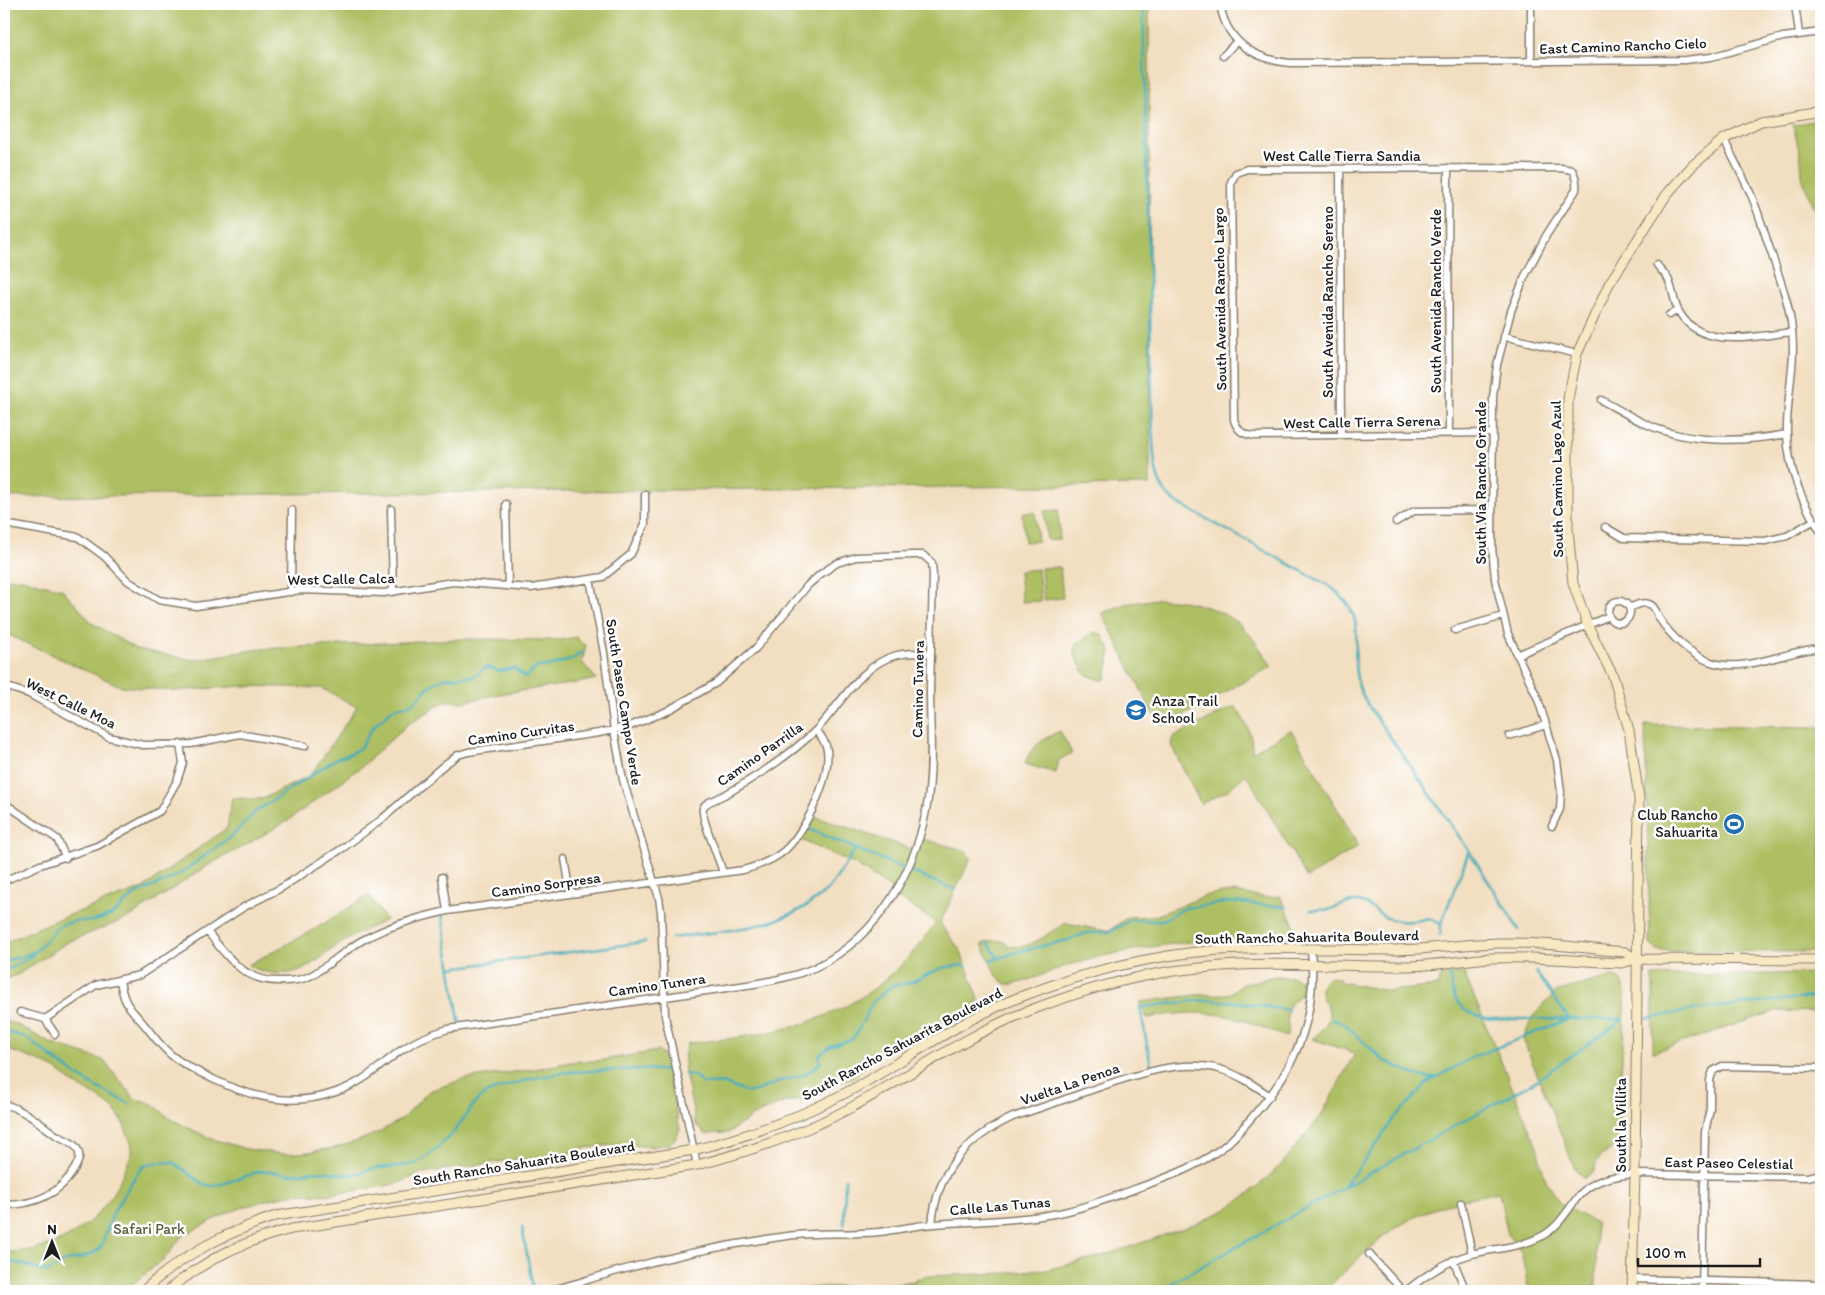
<svg xmlns="http://www.w3.org/2000/svg" width="1825" height="1295" font-family="Itim,sans-serif">
	<rect width="100%" height="100%" fill="#fff"/>
	<filter id="ink" filterUnits="userSpaceOnUse"><feTurbulence type="fractalNoise" baseFrequency=".02" numOctaves="2"/><feDisplacementMap in="SourceGraphic" scale="10" xChannelSelector="R" yChannelSelector="G"/><feConvolveMatrix kernelMatrix="1 2 1 2 8 2 1 2 1" color-interpolation-filters="sRGB"/></filter>
	<filter id="wash" filterUnits="userSpaceOnUse"><feTurbulence type="fractalNoise" baseFrequency=".0096" numOctaves="4" result="noise"/><feDisplacementMap in="SourceGraphic" scale="20" xChannelSelector="R" yChannelSelector="G"/><feGaussianBlur stdDeviation="1.12" result="paint"/><feColorMatrix in="noise" values="0 0 0 0 0 0 0 0 0 0 0 0 0 0 0 0 0 1.4 0 .05"/><feComposite in="paint" operator="in"/></filter>
	<g filter="url(#wash)">
		<rect width="100%" height="100%" fill="#f2dec0"/>
		<path fill="#aebf63" stroke="#656e40" d="M4 4H1149L1150 485 4 497Z
			M1821 119V219L1811 202 1802 177 1801 159 1793 125Z
			M1058 510 1060 539 1047 540 1044 511Z
			M1035 512 1038 541 1025 542 1022 513Z
			M1060 567 1063 598 1044 600 1041 568Z
			M1038 569 1041 601 1022 602 1019 571Z
			M4 578 22 579 62 589 92 623 136 649 193 660 260 649 464 639 559 640 576 637 582 644 586 645 582 662 596 679 577 683 505 693 462 702 446 701 408 724 361 767 289 820 244 846 212 863 128 918 68 942 17 975 4 980V943L56 920 143 888 227 828 232 798 262 799 310 776 357 707 322 688 243 686 174 691 120 686 4 633Z
			M1157 599C1191 600 1226 608 1249 634 1258 644 1264 656 1272 666L1166 725 1158 723 1102 613 1125 604Z
			M1094 632 1102 635 1111 651 1106 678 1102 681 1085 674 1073 652 1076 644Z
			M1235 706C1245 721 1253 733 1252 752L1291 730 1359 846 1307 878 1246 774 1228 790 1201 804 1171 745 1173 737Z
			M1645 725 1821 727V952L1663 951 1657 950 1650 944Z
			M1060 731 1072 753 1059 760 1056 773 1025 764C1030 746 1044 739 1060 731Z
			M816 817 915 850 919 838 967 851V855L971 857 969 862 940 923 960 950 979 999 977 1004 929 1031 893 1043 872 1058 857 1075 804 1099 782 1103 753 1116 728 1133 705 1134 696 1125 684 1067 685 1052 688 1043C796 1033 872 1017 936 922L893 895 895 891 854 864 801 840Z
			M1232 892 1268 898 1280 896 1297 931C1295 936 1292 938 1287 939 1214 936 1139 945 1069 965 1056 969 1017 987 1007 984 996 982 987 954 982 944 992 940 1001 938 1009 946 1036 950 1046 931 1067 923L1100 930H1110L1128 917 1155 916 1207 895Z
			M369 895 386 920C369 928 352 936 335 947 327 953 319 960 310 965 291 977 267 976 248 965L315 929Z
			M1464 973 1537 1147 1545 1179 1560 1204 1596 1223V1291H1529L1521 1252 1508 1235 1499 1192C1461 1199 1421 1209 1389 1233 1366 1250 1345 1272 1324 1291H783L819 1287 882 1285 915 1281V1279L929 1276 1009 1273 1041 1269 1042 1271 1106 1255 1193 1225 1227 1209 1250 1193 1280 1166 1321 1116 1355 1053 1312 1039C1319 1033 1330 1024 1329 1013 1328 1000 1312 995 1328 977L1338 978 1341 982 1388 991 1438 986 1441 975Z
			M1821 973V1012L1776 1011 1653 1052V976Z
			M1274 976 1294 977 1301 981C1306 998 1293 997 1288 1009 1284 1019 1292 1026 1286 1037 1265 1029 1243 1018 1220 1015 1195 1011 1171 1014 1147 1018L1140 1002 1196 995 1228 994 1244 984Z
			M1609 977C1616 977 1622 979 1624 986 1626 993 1625 1002 1625 1009 1624 1041 1620 1073 1620 1105 1620 1114 1623 1127 1621 1136 1616 1154 1594 1152 1595 1171L1584 1178 1575 1169 1523 1039 1533 1016 1556 992Z
			M4 1021 16 1024 50 1043 103 1060 136 1100 153 1104 169 1118 209 1138 246 1149 284 1154 309 1152 334 1148 358 1141 381 1131 403 1118 429 1091 464 1079 535 1069 576 1061H597L658 1051 664 1056 680 1129 675 1139 671 1143 653 1147 621 1144 584 1148 551 1161 539 1163 518 1159 422 1173 396 1184 367 1189 323 1195 297 1193 266 1200 229 1212 182 1236 165 1258 133 1284 122 1291H4V1252C60 1253 104 1222 124 1171 127 1164 132 1156 132 1149 133 1145 129 1139 128 1135 117 1104 103 1101 78 1086 70 1082 64 1075 57 1070 40 1061 22 1054 4 1049Z"/>
		<g fill="none" stroke-linecap="round" stroke-linejoin="round">
			<path stroke="#3cabb9" stroke-width="2.5" d="M1143 4 1153 440C1154 463 1155 486 1174 501L1331 587C1375 621 1345 650 1360 689 1367 708 1383 726 1395 744 1420 779 1444 815 1469 851L1441 924 1440 935
				M804 827 955 890
				M1469 851 1519 930
				M1311 910C1318 910 1325 910 1331 909 1340 906 1347 901 1357 902 1368 903 1372 908 1380 914 1394 925 1414 922 1429 918L1441 924
				M442 914 460 1026
				M672 938C725 930 786 930 827 890 838 878 846 863 855 849
				M988 942 998 958
				M4 961 22 957 33 952
				M990 961 1017 952 1068 940 1087 933 1110 932 1131 920 1156 921 1165 919 1185 908 1194 907 1230 902 1286 907
				M451 968 645 942
				M4 971 13 967 30 957 59 926 75 921H94L112 915 134 895 170 879 181 873 233 835 255 812 336 759 352 753 361 747 372 728 393 709 411 704 416 701 427 688 443 678 474 676 487 667 500 671 514 668 523 676 526 677 537 667 549 666 574 659 579 653H584
				M1449 975C1454 1005 1461 1013 1491 1019H1623
				M1332 1019 1345 1024 1383 1060 1413 1074 1428 1078 1434 1077
				M1646 1019 1692 1010 1821 996
				M4 1031 27 1038 62 1065 92 1085 130 1104
				M1151 1066 1140 1007 1203 1000 1237 1002 1288 1010
				M685 1074 695 1076 702 1083 714 1084 722 1083 743 1091 750 1092 759 1090 783 1080 804 1075 820 1063 819 1055 831 1046 850 1040 855 1036 873 1002 891 986 909 983 942 968 961 965 966 966
				M1342 1189 1374 1148 1393 1120 1427 1083 1473 1057 1569 1019 1536 972
				M844 1225 845 1179
				M522 1227 533 1289
				M4 1261 24 1264 41 1271H49L66 1261 78 1259 94 1253 101 1247 113 1213 136 1175 144 1166 152 1163 173 1162 203 1184 212 1186 225 1183 261 1171 290 1174 318 1171 351 1175 377 1168 401 1166 414 1164 425 1158 434 1151 454 1132 475 1103 483 1095 497 1089 534 1078 568 1072 645 1069 667 1071
				M1157 1291 1534 1082 1624 1019"/>
		</g>
	</g>
	<g filter="url(#ink)">
		<g fill="none" stroke-linecap="round" stroke-linejoin="round">
			<g stroke="#877d6e" stroke-width="9">
				<path id="street" d="M1220 4C1226 42 1255 60 1291 63L1685 60 1711 57 1783 37 1821 32
					M1531 4V61
					M1795 4 1799 34
					M1223 56 1237 41
					M1724 139C1733 159 1744 178 1752 197 1760 216 1765 236 1772 255 1780 280 1790 305 1792 331 1796 365 1786 399 1787 433 1788 468 1802 504 1821 532
					M1448 168 1449 434
					M1340 169 1341 435
					M1657 265C1660 269 1664 273 1667 277 1673 287 1673 300 1678 310 1699 351 1756 336 1792 332
					M1669 315 1678 310
					M1504 336 1577 354
					M1601 400C1616 408 1632 418 1648 425 1691 444 1742 442 1787 434
					M1492 433 1256 436C1244 435 1238 432 1234 420L1231 182 1236 173 1247 169 1561 168 1572 170C1576 177 1577 182 1576 190L1547 234 1525 276 1511 311 1497 365 1493 397 1492 547 1495 579 1508 634 1538 699 1557 760 1561 792 1560 809 1552 826
					M506 504 508 586
					M391 509 393 592
					M1396 522 1414 511 1492 510
					M4 524 78 537 104 556 128 581 159 600 196 606 301 590 384 593 453 582 531 588 603 577 631 554 645 524V494
					M1605 527 1624 538 1765 541 1787 536 1813 521
					M590 579 604 653 614 730 623 780 659 898 661 912 665 1016 697 1165
					M291 592 292 510
					M1608 612a11 11 0 1 1 22 0a11 11 0 1 1-22 0Z
					M1629 608C1636 605 1644 601 1651 605 1656 608 1656 613 1659 618 1670 636 1691 655 1711 662 1744 674 1787 650 1821 648
					M1455 630 1503 616
					M1517 655 1609 616
					M4 686 29 694 109 737 143 745 191 744 240 734 305 746
					M1509 736 1546 725
					M4 803 57 839 66 858
					M565 859 571 894
					M723 873C720 860 700 817 703 808 705 802 713 801 718 798 734 791 749 780 764 771 782 759 802 744 817 729 841 704 861 664 897 655 908 652 919 653 931 653
					M442 877 447 911
					M4 881 40 865 97 846 160 811 177 781 183 763 180 744
					M207 931C229 959 245 983 283 981 292 981 302 980 310 976 326 968 344 951 361 941 388 926 417 918 447 911L743 870C758 866 772 861 784 851 805 832 831 778 827 750 826 742 821 736 816 730
					M20 1012 45 1019 55 1034
					M45 1019 96 985 140 975 244 907 281 888 343 848 382 819 444 765 458 755 468 752 599 733 630 726 665 712 716 683 756 648 808 585 822 573 837 563 856 557 913 555H923L932 563 933 575C932 613 931 651 930 689 930 725 933 763 928 799 918 867 880 936 816 967 796 976 775 980 754 984L448 1029C431 1034 414 1041 400 1051 378 1067 363 1083 336 1092 294 1107 255 1099 215 1080 200 1073 183 1065 170 1054 161 1046 154 1037 147 1028 131 1008 124 1007 120 980
					M4 1104C25 1110 39 1123 56 1135 63 1139 74 1142 78 1150 81 1157 78 1162 75 1168 60 1195 33 1205 4 1205
					M1461 1203 1472 1254
					M932 1224C937 1171 965 1139 1013 1117 1037 1109 1061 1101 1085 1092 1127 1078 1175 1058 1219 1069 1238 1074 1254 1085 1270 1096
					M1369 1254 1403 1291
					M1453 1260 1466 1291
					M1632 1279 1821 1284
					M548 1291C570 1286 592 1278 614 1272 671 1256 729 1244 787 1236 818 1232 849 1235 879 1232 898 1230 916 1225 935 1224 977 1221 1018 1221 1059 1213 1088 1207 1116 1196 1143 1186 1174 1175 1204 1164 1229 1142 1242 1130 1252 1117 1263 1104 1301 1059 1317 1008 1311 949
					M1406 1291C1426 1275 1446 1261 1472 1254 1494 1248 1520 1248 1542 1236 1558 1227 1566 1213 1577 1198 1592 1179 1613 1176 1635 1174L1807 1177 1821 1174
					M1702 1291 1705 1132 1710 1109V1080L1713 1071 1722 1066 1821 1068"/>
			</g>
			<g stroke="#877d6e" stroke-width="11">
				<path id="secondary" d="M143 1291C183 1254 225 1233 276 1216L694 1150C749 1136 802 1117 853 1089 909 1058 960 1020 1020 997 1084 972 1151 955 1219 950 1276 946 1333 950 1390 950 1426 950 1462 944 1498 943 1540 942 1583 948 1625 952L1636 959
					M167 1291C209 1258 240 1242 292 1229L697 1165C751 1151 803 1134 852 1107 911 1075 967 1034 1031 1010 1085 989 1142 973 1200 968 1267 961 1336 966 1404 966 1433 966 1462 960 1491 958 1535 956 1578 961 1622 963L1636 959 1821 960
					M1632 1291 1635 1174 1639 798 1629 730 1613 676 1588 626 1573 583 1568 529V399L1577 354 1609 284 1667 194 1693 165 1724 139 1761 121 1821 111"/>
			</g>
			<use href="#street" stroke="#fff" stroke-width="6"/>
			<use href="#secondary" stroke="#f8e8c3" stroke-width="9"/>
		</g>
	</g>
	<defs>
		<g id="school-disc" transform="scale(1.125)"><circle r="9.5" fill="#1f6fb2" stroke="#fff"/><path d="M0-5L7-2L0 1L-7-2ZM-4 1L0 2.5L4 1V4Q0 6-4 4Z" fill="#fff"/></g>
		<g id="stadium-disc" transform="scale(1.125)"><circle r="9.5" fill="#1f6fb2" stroke="#fff"/><path d="M0-5a6.5 5 0 1 0 0 10a6.5 5 0 1 0 0-10ZM-3.5-1.8h7v3.6h-7Z" fill="#fff"/></g>
	</defs>
	<g fill-rule="evenodd">
		<use href="#school-disc" x="1136" y="710"/>
		<use href="#stadium-disc" x="1734" y="824"/>
	</g>
	<g text-anchor="middle" dominant-baseline="central" stroke-width="5" stroke-linejoin="round" paint-order="stroke">
		<g font-size="15" fill="#1c1c1c" stroke="#fff">
			<text transform="translate(1623 46) rotate(-2)">East Camino Rancho Cielo</text>
			<text x="1342" y="156">West Calle Tierra Sandia</text>
			<text transform="translate(1220 299) rotate(-91)">South Avenida Rancho Largo</text>
			<text transform="translate(1436 301) rotate(-90)">South Avenida Rancho Verde</text>
			<text transform="translate(1328 302) rotate(-90)">South Avenida Rancho Sereno</text>
			<text transform="translate(1362 422) rotate(-1)">West Calle Tierra Serena</text>
			<text transform="translate(1557 479) rotate(-91)">South Camino Lago Azul</text>
			<text transform="translate(1481 483) rotate(-90)">South Via Rancho Grande</text>
			<text transform="translate(341 579) rotate(-1)">West Calle Calca</text>
			<text transform="translate(918 689) rotate(-89)">Camino Tunera</text>
			<text transform="translate(624 702) rotate(81)">South Paseo Campo Verde</text>
			<text transform="translate(71 703) rotate(26)">West Calle Moa</text>
			<text transform="translate(521 733) rotate(-8)">Camino Curvitas</text>
			<text transform="translate(760 754) rotate(-35)">Camino Parrilla</text>
			<text transform="translate(546 885) rotate(-8)">Camino Sorpresa</text>
			<text transform="translate(1307 937) rotate(-1)">South Rancho Sahuarita Boulevard</text>
			<text transform="translate(657 985) rotate(-8)">Camino Tunera</text>
			<text transform="translate(902 1044) rotate(-28)">South Rancho Sahuarita Boulevard</text>
			<text transform="translate(1070 1084) rotate(-19)">Vuelta La Penoa</text>
			<text transform="translate(1621 1125) rotate(-90)">South la Villita</text>
			<text transform="translate(524 1163) rotate(-9)">South Rancho Sahuarita Boulevard</text>
			<text transform="translate(1729 1163) rotate(1)">East Paseo Celestial</text>
			<text transform="translate(1000 1206) rotate(-5)">Calle Las Tunas</text>
		</g>
		<g font-size="15" fill="#1c1c1c" stroke="#fff" text-anchor="start">
			<text x="1152" y="701">Anza Trail<tspan x="1152" dy="17">School</tspan></text>
			<text x="1718" y="815" text-anchor="end">Club Rancho<tspan x="1718" dy="17">Sahuarita</tspan></text>
		</g>
		<g font-size="15" fill="#565d38" stroke="#fff">
			<text x="149" y="1229">Safari Park</text>
		</g>
	</g>
	<rect width="1825" height="1295" fill="none" stroke="#fff" stroke-width="20"/>
	<g transform="translate(52 1242)" stroke="#ffffff" stroke-width="4" paint-order="stroke">
	<path d="M0-4L9 19L0 12L-9 19Z" fill="#1c1c1c"/>
	<text y="-8" font-size="14" font-weight="bold" text-anchor="middle" fill="#1c1c1c">N</text>
	</g>
	<path d="M1638 1258v8h122v-8" fill="none" stroke="#1c1c1c" stroke-width="2.5"/>
	<text x="1645" y="1258" font-size="15" fill="#1c1c1c" stroke="#ffffff" stroke-width="4" paint-order="stroke">100 m</text>
</svg>
